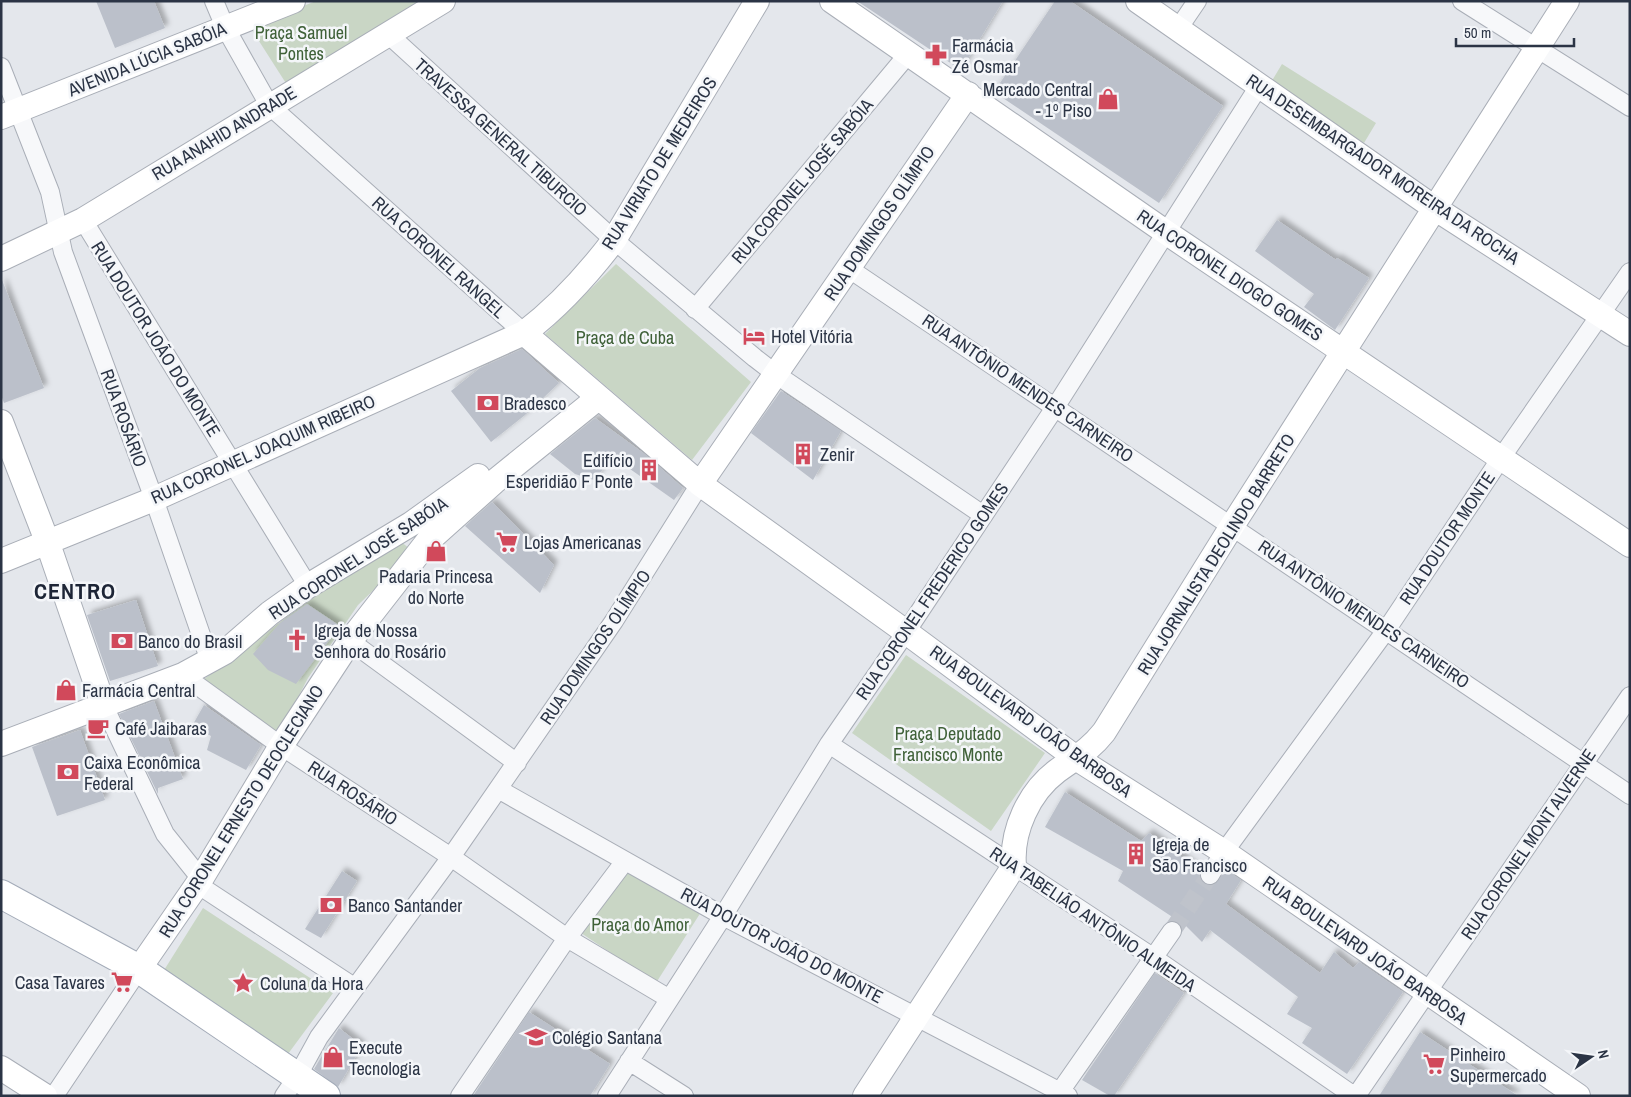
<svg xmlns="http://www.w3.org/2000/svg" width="1631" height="1097" font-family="'Archivo Narrow',sans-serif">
	<defs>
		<filter id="shadow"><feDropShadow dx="4" dy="-4" stdDeviation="2.5" flood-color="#0004"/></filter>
	</defs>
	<rect width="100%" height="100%" fill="#e4e7ec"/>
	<path fill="#c9d6c5" d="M316 1H427L289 88 250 27Z
		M1282 64 1376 123 1364 143 1270 84Z
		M616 264 751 382 692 460 545 334Z
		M400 541 410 549 384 580 358 605 308 678 273 746 192 688 346 573Z
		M906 655 1045 753 991 831 852 733Z
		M621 868 701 912 656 983 578 931Z
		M203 908 333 993 285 1058 156 983Z"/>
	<path fill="#bbc0ca" filter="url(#shadow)" d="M96 1H154L165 28 115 48Z
		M857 1H1003L961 70Z
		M1055 1H1070L1223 106 1159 203 994 92Z
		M1277 220 1336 260 1337 258 1369 278 1335 330 1304 307 1314 294 1255 251Z
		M2 280 44 388 4 403 1 395Z
		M522 349 559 383 525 415 491 442 451 391 480 368Z
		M781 391 841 431 813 480 751 433Z
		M595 418 646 455 683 488 674 500 613 457 594 480 575 474 550 454Z
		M492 502 554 565 540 593 465 526Z
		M136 600 158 666 110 681 87 615Z
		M307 604 340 626 296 684 268 670 253 654 280 623Z
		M154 701 183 779 158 788V794L119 714Z
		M204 705 261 745 246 770 207 750 211 736 192 726Z
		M80 730 105 800 57 816 32 747Z
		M1065 792 1141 841 1149 833 1200 871V880L1205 884H1215L1226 870 1241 880 1226 904 1320 973 1334 952 1353 968 1359 962 1403 992 1347 1074 1302 1043 1312 1028 1287 1014 1298 997 1210 930 1202 942 1186 926 1118 881 1123 871 1045 827Z
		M342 871 357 881 321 938 305 929Z
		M1155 973 1184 993 1114 1096H1110L1082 1080Z
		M529 1012 610 1064 590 1096H473Z
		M339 1028 362 1046 338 1087 314 1069Z
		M1420 1032 1518 1096H1379Z"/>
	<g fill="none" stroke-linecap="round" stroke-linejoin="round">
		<path stroke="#bfc3cb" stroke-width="18" stroke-dasharray="18 9" stroke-linecap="butt" d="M1172 931 1210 875"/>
		<g stroke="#a9aeb7" stroke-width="20">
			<path id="street" d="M214 1 225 27 269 105 524 333
				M1462 1 1630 107
				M1178 29 1197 1
				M388 34 614 240 755 358 777 375 983 515
				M1 67 50 192 63 252 154 499 210 661
				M83 220 308 586
				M848 268 1630 795
				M695 309 909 53
				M350 641 517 763
				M183 675 281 746 451 857 567 938 668 998
				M103 704 165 834 201 879
				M829 744 1154 958 1354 1096
				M498 789 723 916 1068 1096
				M1210 875 1224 852 1387 629 1501 458 1630 272
				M197 884 354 987
				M629 1061 684 1096
				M54 1096 139 969
				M284 1096 297 1077 319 1037 451 857 614 621 700 484
				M460 1096 567 938 625 861
				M607 1096 723 916 829 744 906 632 1056 406 1259 86
				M1057 1096 1172 931
				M1356 1096 1630 696"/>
		</g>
		<g stroke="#a9aeb7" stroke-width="26">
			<path id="secondary" d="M832 1 1167 233 1630 545
				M1138 1 1436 209 1630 334
				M1 117 293 1
				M1 259 83 220 443 1
				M524 333 700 484 906 632 1076 758 1224 852 1578 1096
				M1 422 47 541 103 704
				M700 484 968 94
				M1 561 154 499 524 333C557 308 589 273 614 240L757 1
				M1 744 183 675 225 652 270 613 308 586 411 524 478 476
				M139 969 201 879 281 746 350 641 428 541 494 482 598 398
				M1 1068 45 1096
				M865 1096 1014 866C1011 831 1029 792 1057 771 1076 757 1089 751 1104 732L1232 526 1567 1"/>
		</g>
		<g stroke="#a3abb8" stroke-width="30">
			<path id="primary" d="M1 894 139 969 326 1096"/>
		</g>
		<use href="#street" stroke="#f7f8fa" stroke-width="18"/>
		<use href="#secondary" stroke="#fff" stroke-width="24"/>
		<use href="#primary" stroke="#fff" stroke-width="28"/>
	</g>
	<defs>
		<g id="pharmacy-bare" transform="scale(1.725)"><path d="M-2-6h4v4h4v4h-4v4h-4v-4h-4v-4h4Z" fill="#d1495b" stroke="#f4f6f9" stroke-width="2.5" paint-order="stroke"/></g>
		<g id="shop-bare" transform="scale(1.725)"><path d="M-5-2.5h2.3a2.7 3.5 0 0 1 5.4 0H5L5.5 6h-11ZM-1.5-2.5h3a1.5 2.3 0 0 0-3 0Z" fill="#d1495b" stroke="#f4f6f9" stroke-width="2.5" paint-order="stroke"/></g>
		<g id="hotel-bare" transform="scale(1.725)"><path d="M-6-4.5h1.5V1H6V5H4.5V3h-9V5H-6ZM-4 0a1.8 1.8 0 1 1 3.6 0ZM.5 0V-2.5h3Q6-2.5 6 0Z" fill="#d1495b" stroke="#f4f6f9" stroke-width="2.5" paint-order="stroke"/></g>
		<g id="bank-bare" transform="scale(1.725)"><path d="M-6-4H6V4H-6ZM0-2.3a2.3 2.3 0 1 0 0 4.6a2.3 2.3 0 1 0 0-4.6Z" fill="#d1495b" stroke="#f4f6f9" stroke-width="2.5" paint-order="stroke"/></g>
		<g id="building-bare" transform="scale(1.725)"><path d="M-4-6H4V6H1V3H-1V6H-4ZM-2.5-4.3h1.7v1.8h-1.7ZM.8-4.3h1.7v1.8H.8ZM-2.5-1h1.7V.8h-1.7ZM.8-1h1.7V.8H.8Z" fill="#d1495b" stroke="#f4f6f9" stroke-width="2.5" paint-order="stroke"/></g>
		<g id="supermarket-bare" transform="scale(1.725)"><path d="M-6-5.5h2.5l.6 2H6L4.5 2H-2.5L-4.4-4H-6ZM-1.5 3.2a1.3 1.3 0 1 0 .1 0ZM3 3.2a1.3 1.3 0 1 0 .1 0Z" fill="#d1495b" stroke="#f4f6f9" stroke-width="2.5" paint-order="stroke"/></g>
		<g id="church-bare" transform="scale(1.725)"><path d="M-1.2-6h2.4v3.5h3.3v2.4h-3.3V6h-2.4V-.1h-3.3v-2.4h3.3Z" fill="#d1495b" stroke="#f4f6f9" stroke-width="2.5" paint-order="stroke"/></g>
		<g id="cafe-bare" transform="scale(1.725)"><path d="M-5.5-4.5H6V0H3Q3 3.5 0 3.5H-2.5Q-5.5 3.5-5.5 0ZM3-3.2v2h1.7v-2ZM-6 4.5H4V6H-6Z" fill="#d1495b" stroke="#f4f6f9" stroke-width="2.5" paint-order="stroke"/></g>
		<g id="sight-bare" transform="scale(1.725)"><path d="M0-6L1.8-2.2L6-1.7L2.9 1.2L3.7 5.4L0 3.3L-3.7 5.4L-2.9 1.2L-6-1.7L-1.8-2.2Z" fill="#d1495b" stroke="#f4f6f9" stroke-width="2.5" paint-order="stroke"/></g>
		<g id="school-bare" transform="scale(1.725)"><path d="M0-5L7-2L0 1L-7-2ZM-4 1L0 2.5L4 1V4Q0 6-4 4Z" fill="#d1495b" stroke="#f4f6f9" stroke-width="2.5" paint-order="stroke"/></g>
	</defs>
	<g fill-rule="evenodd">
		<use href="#pharmacy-bare" x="936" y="55"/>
		<use href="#shop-bare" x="1108" y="99"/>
		<use href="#hotel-bare" x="754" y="336"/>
		<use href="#bank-bare" x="488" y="403"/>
		<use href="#building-bare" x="803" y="454"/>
		<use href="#building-bare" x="649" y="470"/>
		<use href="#supermarket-bare" x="507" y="542"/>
		<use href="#shop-bare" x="436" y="551"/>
		<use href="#church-bare" x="297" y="640"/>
		<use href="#bank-bare" x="122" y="641"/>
		<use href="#shop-bare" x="66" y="690"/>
		<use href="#cafe-bare" x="98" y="728"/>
		<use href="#bank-bare" x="68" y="772"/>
		<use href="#building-bare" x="1136" y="854"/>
		<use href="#bank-bare" x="331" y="905"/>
		<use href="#supermarket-bare" x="122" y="982"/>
		<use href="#sight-bare" x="243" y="983"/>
		<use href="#school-bare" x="536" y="1037"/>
		<use href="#shop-bare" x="333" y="1057"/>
		<use href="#supermarket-bare" x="1434" y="1064"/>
	</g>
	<g text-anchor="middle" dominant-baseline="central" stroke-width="5" stroke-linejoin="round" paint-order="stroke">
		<g font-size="18" fill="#3f6138" stroke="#f4f6f9">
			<text x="301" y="32">Praça Samuel<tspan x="301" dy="21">Pontes</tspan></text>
			<text x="625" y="337">Praça de Cuba</text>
			<text x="948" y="733">Praça Deputado<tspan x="948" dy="21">Francisco Monte</tspan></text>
			<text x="640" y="924">Praça do Amor</text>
		</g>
		<g font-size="18" fill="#2b3445" stroke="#f4f6f9" text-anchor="start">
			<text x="952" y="45">Farmácia<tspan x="952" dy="21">Zé Osmar</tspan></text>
			<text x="1092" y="89" text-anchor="end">Mercado Central<tspan x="1092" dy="21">- 1º Piso</tspan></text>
			<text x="771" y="336">Hotel Vitória</text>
			<text x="504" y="403">Bradesco</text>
			<text x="820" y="454">Zenir</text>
			<text x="633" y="460" text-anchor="end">Edifício<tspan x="633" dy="21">Esperidião F Ponte</tspan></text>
			<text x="524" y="542">Lojas Americanas</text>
			<text x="436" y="576" text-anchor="middle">Padaria Princesa<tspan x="436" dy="21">do Norte</tspan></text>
			<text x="314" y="630">Igreja de Nossa<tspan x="314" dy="21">Senhora do Rosário</tspan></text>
			<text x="138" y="641">Banco do Brasil</text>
			<text x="82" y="690">Farmácia Central</text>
			<text x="115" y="728">Café Jaibaras</text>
			<text x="84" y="762">Caixa Econômica<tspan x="84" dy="21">Federal</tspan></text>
			<text x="1152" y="844">Igreja de<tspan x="1152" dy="21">São Francisco</tspan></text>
			<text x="348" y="905">Banco Santander</text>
			<text x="105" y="982" text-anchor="end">Casa Tavares</text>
			<text x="260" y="983">Coluna da Hora</text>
			<text x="552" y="1037">Colégio Santana</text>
			<text x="349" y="1047">Execute<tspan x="349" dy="21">Tecnologia</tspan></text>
			<text x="1450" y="1054">Pinheiro<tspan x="1450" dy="21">Supermercado</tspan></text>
		</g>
		<g font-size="18" fill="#2b3445" stroke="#f4f6f9">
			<text transform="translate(147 59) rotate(-22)">AVENIDA LÚCIA SABÓIA</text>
			<text transform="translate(224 133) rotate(-31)">RUA ANAHID ANDRADE</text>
			<text transform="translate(501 137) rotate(42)">TRAVESSA GENERAL TIBURCIO</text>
			<text transform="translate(659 163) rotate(-58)">RUA VIRIATO DE MEDEIROS</text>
			<text transform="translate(1383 169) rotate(34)">RUA DESEMBARGADOR MOREIRA DA ROCHA</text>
			<text transform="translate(802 181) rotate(-50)">RUA CORONEL JOSÉ SABÓIA</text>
			<text transform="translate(879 223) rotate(-56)">RUA DOMINGOS OLÍMPIO</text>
			<text transform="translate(439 257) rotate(42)">RUA CORONEL RANGEL</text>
			<text transform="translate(1230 275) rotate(34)">RUA CORONEL DIOGO GOMES</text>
			<text transform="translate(156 339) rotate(58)">RUA DOUTOR JOÃO DO MONTE</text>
			<text transform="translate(1028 388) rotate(34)">RUA ANTÔNIO MENDES CARNEIRO</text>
			<text transform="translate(124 418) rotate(70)">RUA ROSÁRIO</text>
			<text transform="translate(263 449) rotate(-24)">RUA CORONEL JOAQUIM RIBEIRO</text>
			<text transform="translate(1447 538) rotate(-56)">RUA DOUTOR MONTE</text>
			<text transform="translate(1216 554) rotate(-58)">RUA JORNALISTA DEOLINDO BARRETO</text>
			<text transform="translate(358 558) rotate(-33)">RUA CORONEL JOSÉ SABÓIA</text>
			<text transform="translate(932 591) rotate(-56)">RUA CORONEL FREDERICO GOMES</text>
			<text transform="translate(1364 614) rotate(34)">RUA ANTÔNIO MENDES CARNEIRO</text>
			<text transform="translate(595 647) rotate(-56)">RUA DOMINGOS OLÍMPIO</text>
			<text transform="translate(1031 721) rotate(36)">RUA BOULEVARD JOÃO BARBOSA</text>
			<text transform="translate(353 793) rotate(33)">RUA ROSÁRIO</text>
			<text transform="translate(241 811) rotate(-58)">RUA CORONEL ERNESTO DEOCLECIANO</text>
			<text transform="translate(1528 844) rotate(-56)">RUA CORONEL MONT ALVERNE</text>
			<text transform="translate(1093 919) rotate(34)">RUA TABELIÃO ANTÔNIO ALMEIDA</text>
			<text transform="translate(782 945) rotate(28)">RUA DOUTOR JOÃO DO MONTE</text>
			<text transform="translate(1365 950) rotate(35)">RUA BOULEVARD JOÃO BARBOSA</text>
		</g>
		<g font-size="22" font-weight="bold" letter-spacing="1" fill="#1d2536" stroke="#f4f6f9">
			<text x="75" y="591">CENTRO</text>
		</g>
	</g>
	<rect width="1631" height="1097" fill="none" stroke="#2b3445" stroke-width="5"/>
	<g transform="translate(1591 1057) rotate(77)" stroke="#f4f6f9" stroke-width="4" paint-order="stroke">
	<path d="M0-4L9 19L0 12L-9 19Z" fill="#2b3445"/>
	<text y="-8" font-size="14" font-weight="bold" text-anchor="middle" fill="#2b3445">N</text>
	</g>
	<path d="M1456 38v8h118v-8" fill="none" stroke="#2b3445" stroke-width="2.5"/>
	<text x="1464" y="38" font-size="15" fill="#2b3445" stroke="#f4f6f9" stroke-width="4" paint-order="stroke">50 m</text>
</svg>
